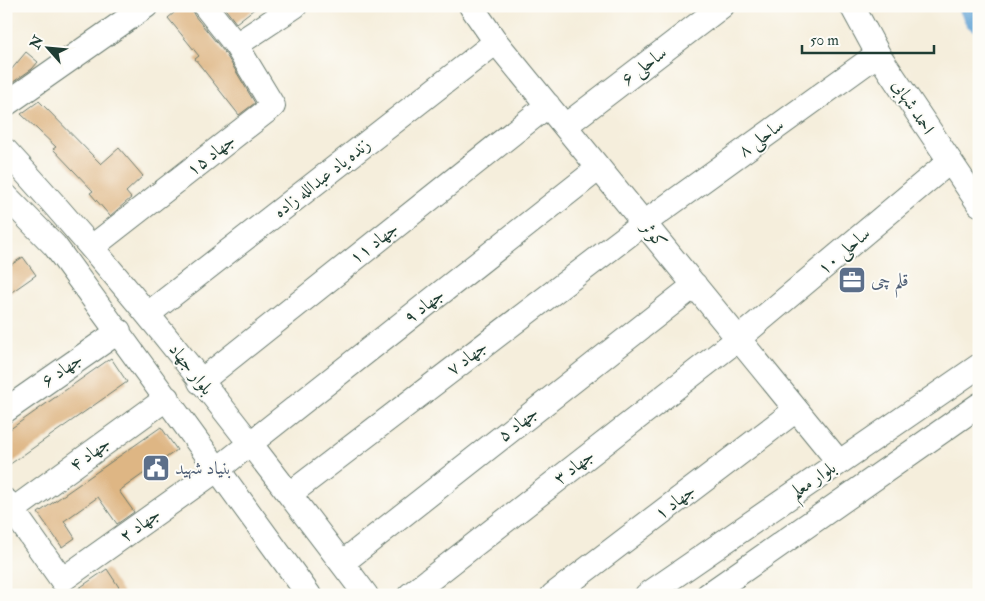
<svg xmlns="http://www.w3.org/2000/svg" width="985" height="601" font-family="'IM FELL Double Pica',Amiri,serif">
	<rect width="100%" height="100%" fill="#fdfcf7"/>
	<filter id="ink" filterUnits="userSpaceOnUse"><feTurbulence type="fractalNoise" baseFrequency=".02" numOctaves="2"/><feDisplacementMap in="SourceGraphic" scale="10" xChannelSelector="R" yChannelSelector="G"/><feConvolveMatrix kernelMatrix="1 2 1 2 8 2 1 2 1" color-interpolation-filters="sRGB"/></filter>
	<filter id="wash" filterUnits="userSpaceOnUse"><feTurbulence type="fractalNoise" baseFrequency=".0096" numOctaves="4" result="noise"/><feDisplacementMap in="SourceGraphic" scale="20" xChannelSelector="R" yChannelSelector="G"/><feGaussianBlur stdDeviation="1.12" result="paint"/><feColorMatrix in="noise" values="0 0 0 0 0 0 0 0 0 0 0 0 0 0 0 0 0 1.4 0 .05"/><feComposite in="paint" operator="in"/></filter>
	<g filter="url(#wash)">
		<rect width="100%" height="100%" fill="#f5eedc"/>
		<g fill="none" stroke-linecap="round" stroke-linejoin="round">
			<path stroke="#60a2d4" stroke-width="31" d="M974 6 979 16"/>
		</g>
		<g id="blocks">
			<path fill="#deb684" d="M182 6H192L194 15 225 53 255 103 239 115 195 59 199 56 168 18Z
				M223 6H258L236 23Z
				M26 52 38 62 32 69 6 87V76Z
				M39 101 101 164 119 148 143 176 126 192 131 198 110 216 90 193 93 191 53 149 56 147 21 114Z
				M23 257 36 275 6 296V268Z
				M111 358 127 382 6 467V432Z
				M161 427 177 450 119 491 134 512 117 524 98 497 64 521 75 538 62 547 38 513Z
				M107 569 124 595H69Z"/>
		</g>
	</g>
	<g filter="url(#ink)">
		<use href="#blocks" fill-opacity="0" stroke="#6a7b6f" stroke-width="1"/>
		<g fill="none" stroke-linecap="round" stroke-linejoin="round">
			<g stroke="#6a7b6f" stroke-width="26">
				<path id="minor" d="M471 6 496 42 839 462
					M852 6 878 54 979 204
					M236 45 295 6
					M6 104 146 6
					M565 126 722 6
					M6 151C135 291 251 443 366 595
					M6 196 55 246 309 595
					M92 247 273 106 236 45 205 6
					M148 314 496 42
					M200 382 548 105
					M6 410 119 331
					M290 494 644 223 878 54
					M6 501 62 580 218 469 599 168
					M13 510 167 398
					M342 563 695 285
					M410 595 738 339 949 162
					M553 595 796 410
					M647 595 979 366
					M708 595 979 405"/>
			</g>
			<use href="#minor" stroke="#fff" stroke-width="24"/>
		</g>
	</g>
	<defs>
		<g id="office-square" transform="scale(1.4375)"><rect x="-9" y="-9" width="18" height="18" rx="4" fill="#5c6f8a" stroke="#fdfcf7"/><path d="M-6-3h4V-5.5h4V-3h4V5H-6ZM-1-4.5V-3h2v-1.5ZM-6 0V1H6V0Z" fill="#fff"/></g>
		<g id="civic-square" transform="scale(1.4375)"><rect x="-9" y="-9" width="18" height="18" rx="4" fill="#5c6f8a" stroke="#fdfcf7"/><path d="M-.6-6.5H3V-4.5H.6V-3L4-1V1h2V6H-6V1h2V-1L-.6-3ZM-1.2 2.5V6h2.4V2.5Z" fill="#fff"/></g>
	</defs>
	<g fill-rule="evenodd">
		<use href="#office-square" x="852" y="280"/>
		<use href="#civic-square" x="156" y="468"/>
	</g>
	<g text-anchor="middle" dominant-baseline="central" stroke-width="4" stroke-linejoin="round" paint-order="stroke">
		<g font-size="18" fill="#1f3d34" stroke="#fdfcf7">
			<text transform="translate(644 66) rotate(-37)">ساحلی ۶</text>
			<text transform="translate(913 107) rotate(57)">احمد شهابی</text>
			<text transform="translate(761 138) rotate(-36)">ساحلی ۸</text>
			<text transform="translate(211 155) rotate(-38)">جهاد ۱۵</text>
			<text transform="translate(322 178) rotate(-38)">زنده یاد عبدالله زاده</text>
			<text transform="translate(654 235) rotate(51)">کوثر</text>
			<text transform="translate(374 243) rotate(-38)">جهاد ۱۱</text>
			<text transform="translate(844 251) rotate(-40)">ساحلی ۱۰</text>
			<text transform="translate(424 306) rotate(-38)">جهاد ۹</text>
			<text transform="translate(467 358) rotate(-37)">جهاد ۷</text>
			<text transform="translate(191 369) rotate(52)">بلوار جهاد</text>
			<text transform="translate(62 370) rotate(-35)">جهاد ۶</text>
			<text transform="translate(518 424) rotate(-38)">جهاد ۵</text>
			<text transform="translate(90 454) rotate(-36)">جهاد ۴</text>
			<text transform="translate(574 467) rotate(-38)">جهاد ۳</text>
			<text transform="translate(813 480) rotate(-34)">بلوار معلم</text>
			<text transform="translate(675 502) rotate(-37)">جهاد ۱</text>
			<text transform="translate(140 525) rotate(-36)">جهاد ۲</text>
		</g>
		<g font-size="18" fill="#4e5e75" stroke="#fdfcf7" text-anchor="start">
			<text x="871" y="280">قلم چی</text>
			<text x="175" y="468">بنیاد شهید</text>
		</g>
	</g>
	<rect width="985" height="601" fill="none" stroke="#fdfcf7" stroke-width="25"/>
	<g transform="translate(48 48) rotate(297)" stroke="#fdfcf7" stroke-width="4" paint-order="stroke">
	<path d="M0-4L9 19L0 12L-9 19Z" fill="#1f3d34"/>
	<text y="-8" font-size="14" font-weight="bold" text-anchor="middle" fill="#1f3d34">N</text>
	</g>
	<path d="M802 45v8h132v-8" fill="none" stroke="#1f3d34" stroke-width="2.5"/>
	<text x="810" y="45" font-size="15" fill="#1f3d34" stroke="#fdfcf7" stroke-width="4" paint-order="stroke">50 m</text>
</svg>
